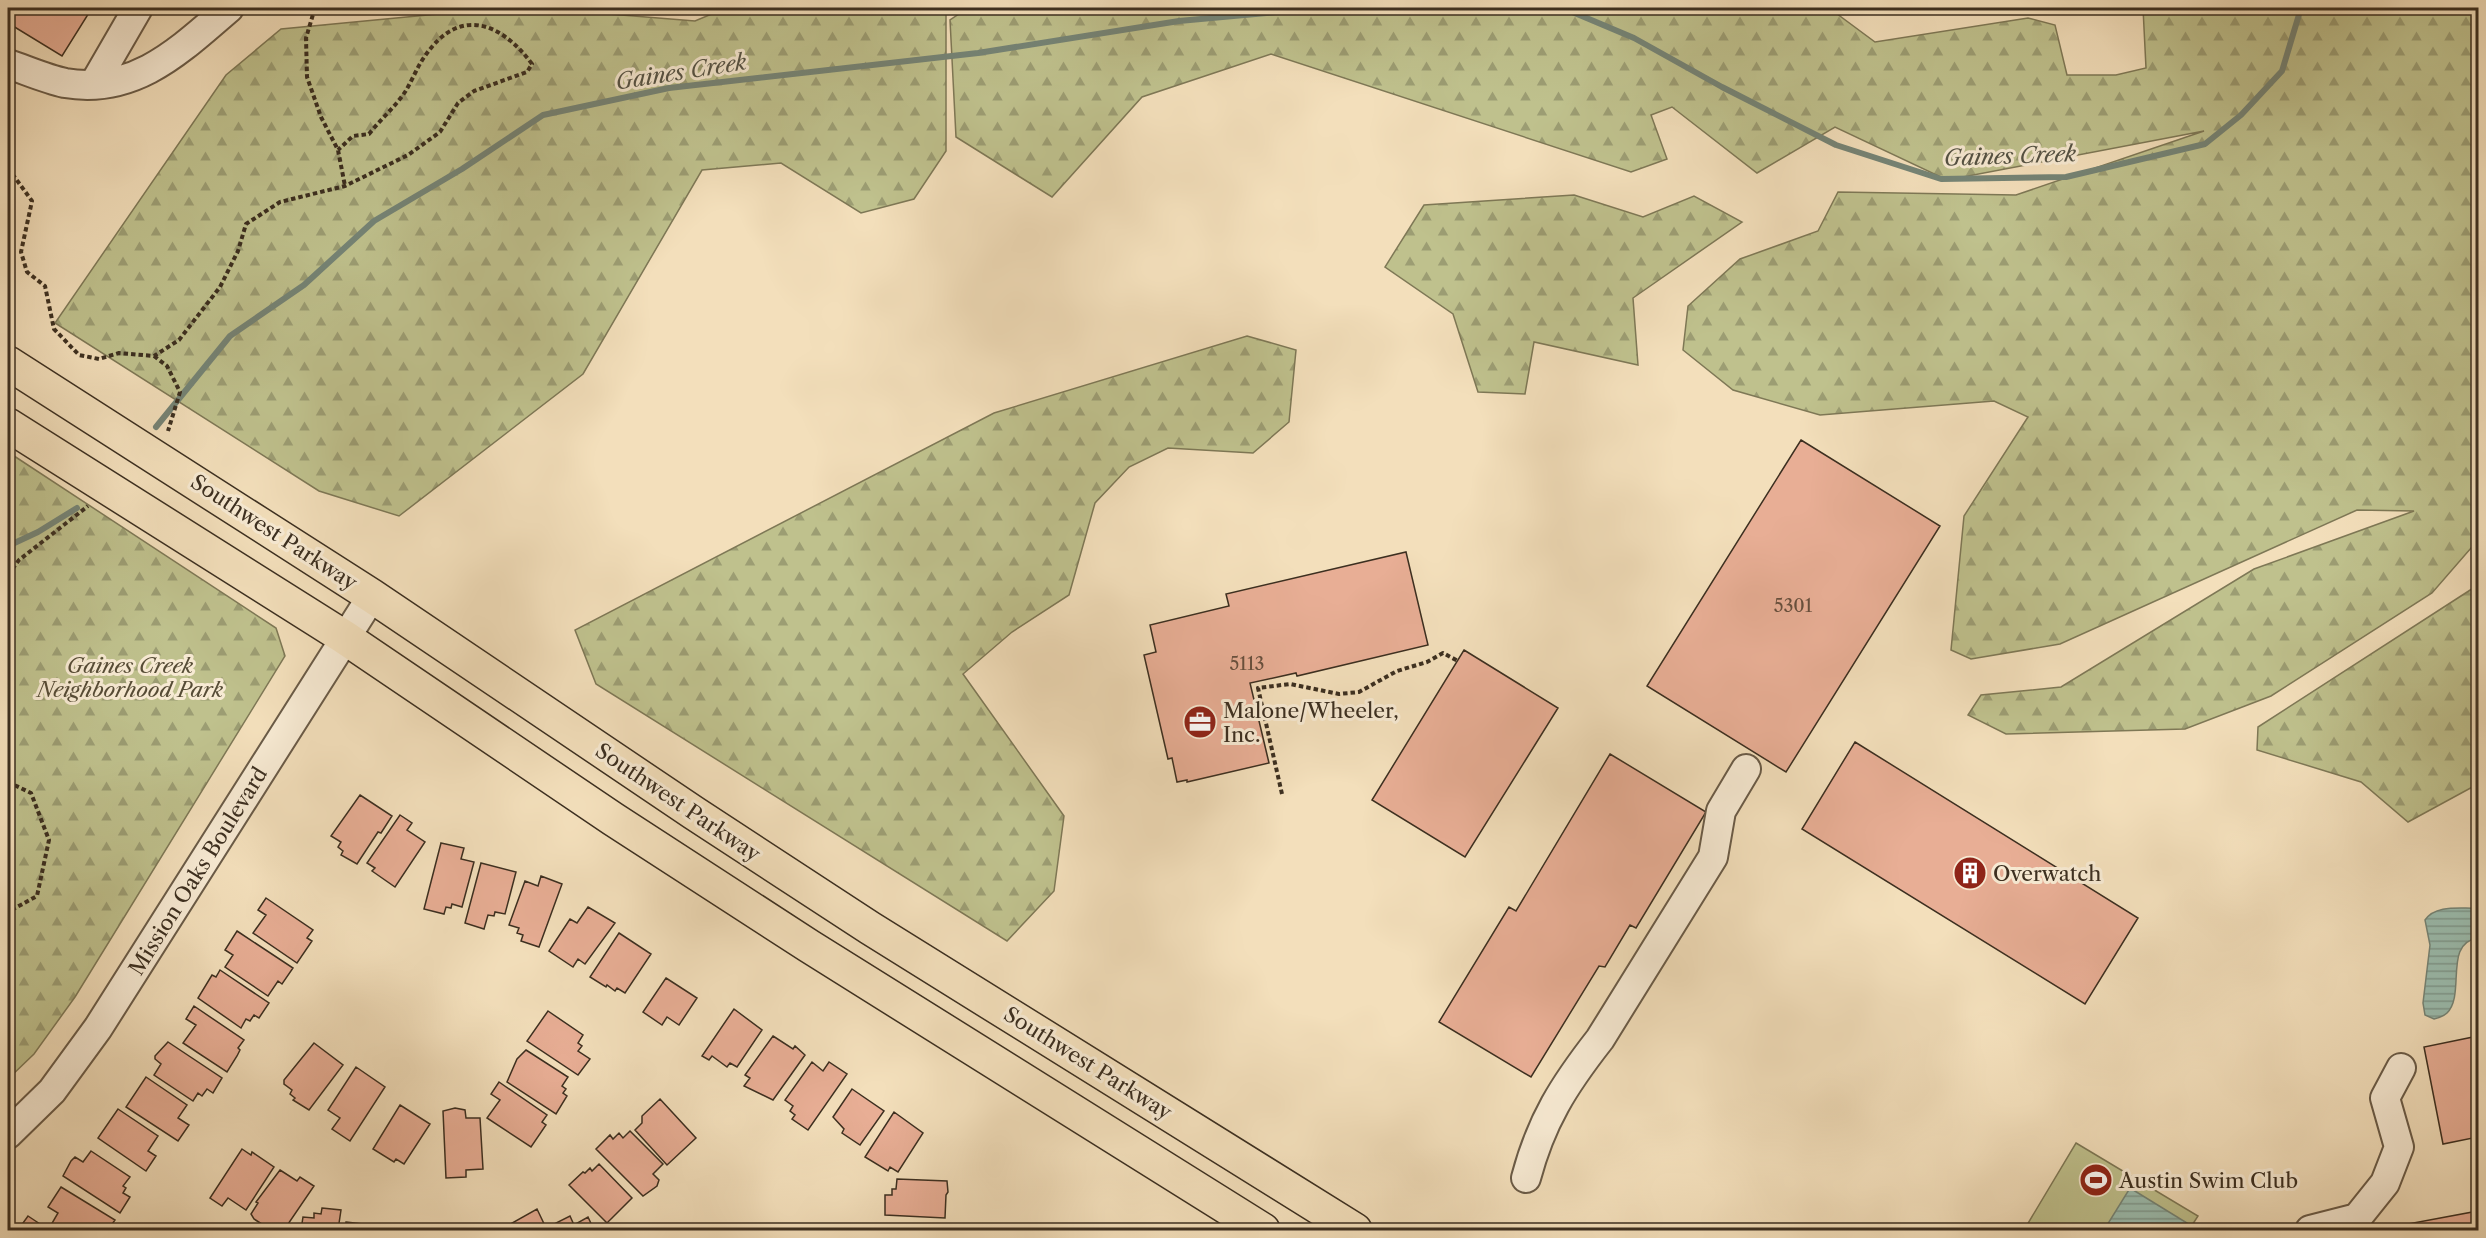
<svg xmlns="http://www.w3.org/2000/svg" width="2486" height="1238" font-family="'Libre Caslon Text',serif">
	<defs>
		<pattern id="forest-firs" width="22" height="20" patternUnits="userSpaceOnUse" patternTransform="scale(1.5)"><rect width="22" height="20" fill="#bfc18d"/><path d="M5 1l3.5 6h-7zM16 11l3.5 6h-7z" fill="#9c9d73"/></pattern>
		<pattern id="water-rules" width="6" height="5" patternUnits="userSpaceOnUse" patternTransform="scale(1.5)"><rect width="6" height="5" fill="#9bbdaf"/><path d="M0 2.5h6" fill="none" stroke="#809a8e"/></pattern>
	</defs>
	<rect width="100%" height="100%" fill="#f3dfbb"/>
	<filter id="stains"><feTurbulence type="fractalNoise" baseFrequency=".00333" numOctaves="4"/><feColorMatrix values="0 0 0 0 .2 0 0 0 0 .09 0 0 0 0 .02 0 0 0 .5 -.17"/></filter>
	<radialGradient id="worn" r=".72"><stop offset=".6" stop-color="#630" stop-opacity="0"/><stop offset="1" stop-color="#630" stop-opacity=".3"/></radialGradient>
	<path fill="url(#forest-firs)" stroke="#7e7856" stroke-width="1.5" d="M501 8H535L695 21 726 8H955L946 14V151L914 199 861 213 781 163 702 170 583 374 399 516 319 491 55 323 226 75 281 29Z
		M968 8H1829L1875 42 2028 18 2055 25 2067 75H2116L2146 68 2143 8H2478V540L2432 593 2271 696 2185 729 2006 734 1968 715 1981 695 2061 687 2254 569 2414 511 2357 510 2060 644 1971 659 1951 650 1964 516 2028 417 1994 401 1820 415 1733 390 1683 350 1688 306 1740 259 1818 231 1838 192 2016 195 2204 131 1947 180 1835 127 1757 173 1672 107 1651 115 1667 159 1631 172 1271 54 1142 97 1052 197 956 137 950 20Z
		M1574 195 1643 217 1694 196 1742 222 1633 298 1638 365 1534 342 1525 394 1478 392 1453 314 1385 267 1424 205Z
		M1247 336 1296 350 1289 422 1253 453 1168 448 1129 467 1095 503 1069 595 1012 632 963 674 1064 816 1054 891 1007 941 596 684 575 630 994 413Z
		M8 452 276 628 285 656 75 997 34 1054 8 1079Z
		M2478 585V784L2408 822 2361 782 2257 750 2258 727Z"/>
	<path fill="#bfc18d" stroke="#7e7856" stroke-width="1.5" d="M2076 1143 2198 1216 2189 1230H2024Z"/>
	<path fill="url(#water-rules)" stroke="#758476" stroke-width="1.5" d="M2478 908V938C2443 943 2466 994 2447 1013 2444 1016 2438 1018 2434 1019L2425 1015 2423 1003 2430 945 2425 920C2436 904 2461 909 2478 908Z
		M2130 1188 2187 1223 2182 1230H2104Z"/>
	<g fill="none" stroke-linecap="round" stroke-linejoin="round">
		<path stroke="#758476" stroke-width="6" d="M1534 8 1570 11 1634 38 1722 87 1836 145 1941 179 2066 177 2205 144 2241 115 2282 71 2301 8
			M156 427 230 336 304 285 374 221 462 169 543 115 669 88 978 53 1179 21 1323 8
			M8 546 38 532 77 508"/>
	</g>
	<path fill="#e8ae95" stroke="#3c2f20" stroke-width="1.5" d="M8 8H92L62 56 8 23Z
		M1801 440 1940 526 1786 772 1647 686Z
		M1406 552 1428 645 1297 676 1296 673 1250 683 1269 763 1187 782V780L1177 782 1172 758 1168 759 1144 655 1156 652 1150 625 1229 606 1226 594Z
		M1464 650 1558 708 1465 857 1372 800Z
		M1855 742 2138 918 2085 1004 1802 829Z
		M1610 754 1706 812 1636 928 1630 925 1605 967 1599 966 1531 1077 1439 1022 1509 907 1516 911Z
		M360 795 392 816 381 833 378 832 357 864 341 855 343 851 338 847 341 842 331 836Z
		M400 815 412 823 407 830 425 842 395 887 372 871 375 868 367 863Z
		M441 843 464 848 461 859 474 862 462 907 452 904 451 908 446 907 444 914 424 909Z
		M481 863 516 872 505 914 495 912 494 916 488 915 484 929 465 923Z
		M541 876 562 884 539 947 521 941 523 935 517 933 519 928 509 925 525 881 538 886Z
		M266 898 313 930 307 938 312 941 297 963 253 933 266 915 258 910Z
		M588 907 615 923 585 964 578 959 573 967 549 951 570 919 577 923Z
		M237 931 293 968 282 984 278 981 268 996 225 967 233 955 225 950Z
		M619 933 651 954 625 993 617 988 615 991 607 985 606 987 590 977Z
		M220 970 269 1003 259 1018 254 1015 250 1021 246 1019 241 1028 198 998 212 975 216 977Z
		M666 978 697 998 679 1025 667 1017 662 1025 643 1012Z
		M194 1006 244 1040 238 1048 240 1050 237 1056 227 1072 183 1043 196 1025 186 1019Z
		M734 1009 762 1030 737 1067 730 1063 727 1067 712 1056 709 1060 702 1056Z
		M548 1011 583 1035 578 1043 582 1046 578 1051 590 1059 578 1075 527 1041Z
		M773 1036 793 1049 795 1046 805 1055 773 1100 744 1086 750 1078 745 1075Z
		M2478 1036V1137L2443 1144 2424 1047Z
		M168 1042 222 1078 213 1093 207 1089 202 1096 198 1093 193 1101 154 1075 161 1064 155 1059V1056Z
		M314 1043 343 1065 309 1110 293 1100 295 1098 290 1094 292 1090 284 1084V1080Z
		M526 1050 568 1077 562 1086 566 1089 563 1093 567 1096 556 1114 507 1082 517 1059Z
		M812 1062 823 1071 829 1062 847 1074 808 1130 792 1119 795 1115 790 1111 793 1106 785 1100Z
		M356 1067 385 1087 350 1141 332 1129 340 1118 328 1110Z
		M146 1077 187 1105 178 1118 189 1125 178 1141 126 1107Z
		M499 1082 547 1115 542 1122 546 1125 531 1147 487 1118 500 1100 491 1094Z
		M852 1089 884 1111 860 1145 842 1133 844 1129 833 1117Z
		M660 1099 696 1138 667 1165 635 1130 642 1123V1116Z
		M400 1105 430 1124 404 1164 396 1159 394 1162 373 1149Z
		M455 1108 465 1110 466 1118H480L483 1169 466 1170V1177L446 1178 443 1111Z
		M118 1109 158 1136 148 1151 156 1156 146 1171 98 1138Z
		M894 1112 923 1133 898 1172 890 1167 888 1171 865 1157Z
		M630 1131 663 1164 653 1174 659 1180 657 1186 643 1196 596 1149 610 1135 613 1139 619 1133 623 1138Z
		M242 1149 251 1155 252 1152 274 1167 246 1210 228 1198 222 1206 210 1198Z
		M91 1151 130 1177 123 1186 126 1188 123 1193 130 1197 120 1213 63 1176 71 1161 75 1157 83 1162Z
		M599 1164 632 1198 607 1223 569 1185 583 1172 585 1173 590 1168 592 1171Z
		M280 1170 297 1181 300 1177 314 1186 284 1230H271L254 1219 251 1214 258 1203 256 1202Z
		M897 1179 947 1181 948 1192 946 1195 945 1218 885 1215V1195H892V1189H896Z
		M61 1187 115 1220 108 1230H60L51 1225 58 1213 48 1207Z
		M322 1208 341 1210 338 1230H301L303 1217 314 1218V1213L321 1214Z
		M537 1209 547 1230H507L505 1227Z
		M2478 1211V1230H2398L2397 1226Z
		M28 1216 49 1230H18Z
		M570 1216 574 1225 588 1217 594 1230H552L550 1226Z
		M346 1222 371 1225V1229L381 1230H345Z"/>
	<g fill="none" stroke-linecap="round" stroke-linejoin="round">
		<g stroke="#6a5b47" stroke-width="32">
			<path id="minor" d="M8 64C26 70 46 79 65 83 135 95 180 50 229 8
				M94 84 138 8
				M8 1134 52 1091 98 1028 372 596
				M1526 1178C1541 1121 1564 1085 1600 1039L1713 857 1721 811 1746 769
				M2310 1230 2357 1218 2385 1183 2399 1147 2385 1098 2401 1068"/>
		</g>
		<g stroke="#3c2f20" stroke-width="36">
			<path id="major" d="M8 363 372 596 694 813 870 928 1355 1230
				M8 425 344 637 613 819 809 946 1263 1230"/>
		</g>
		<path stroke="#3c2f20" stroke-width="4" stroke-dasharray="4.5 3" stroke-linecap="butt" d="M332 8 314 11 306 38 307 77 321 117 338 150 345 186
			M8 168 32 201 21 252 27 272 45 286 54 329 79 355 99 359 119 353 154 356 179 340 220 287 238 251 246 224 280 202 345 186 408 155 440 132 458 103 474 91 527 72 532 64C501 22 459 6 425 56 417 67 412 81 405 92 395 107 380 120 369 134L353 136 338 150
			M154 356 167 366 180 392 168 431
			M8 575 19 560 88 506
			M8 782 31 793 49 840 37 896 8 912
			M1282 794 1258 688 1290 684 1339 694 1359 692 1397 671 1427 662 1443 653 1458 661"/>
		<use href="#minor" stroke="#f7ead3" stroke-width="28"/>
		<use href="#major" stroke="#f3dfbb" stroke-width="33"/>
	</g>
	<defs>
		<g id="office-disc" transform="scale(1.725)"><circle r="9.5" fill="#8f2418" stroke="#f7ead3"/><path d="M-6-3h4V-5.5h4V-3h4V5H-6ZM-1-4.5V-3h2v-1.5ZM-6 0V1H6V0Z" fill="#fff"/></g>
		<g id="building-disc" transform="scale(1.725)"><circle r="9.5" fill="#8f2418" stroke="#f7ead3"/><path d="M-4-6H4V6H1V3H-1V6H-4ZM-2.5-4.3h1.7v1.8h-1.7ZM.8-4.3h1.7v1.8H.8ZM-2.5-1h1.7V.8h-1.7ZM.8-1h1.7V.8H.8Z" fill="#fff"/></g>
		<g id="stadium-disc" transform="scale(1.725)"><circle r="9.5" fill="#8f2418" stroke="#f7ead3"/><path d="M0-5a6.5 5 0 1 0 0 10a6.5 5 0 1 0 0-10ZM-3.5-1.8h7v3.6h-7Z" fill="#fff"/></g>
	</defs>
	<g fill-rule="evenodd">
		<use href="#office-disc" x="1200" y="722"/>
		<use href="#building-disc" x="1970" y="873"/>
		<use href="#stadium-disc" x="2096" y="1180"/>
	</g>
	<g text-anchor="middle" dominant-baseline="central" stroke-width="6" stroke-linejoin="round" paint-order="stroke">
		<g font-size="18" fill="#674f3d">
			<text x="1793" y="606">5301</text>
			<text x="1247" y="664">5113</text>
		</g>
		<g font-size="21" fill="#3c2f20" stroke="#f7ead3">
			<text transform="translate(274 532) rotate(33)">Southwest Parkway</text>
			<text transform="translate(678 802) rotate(34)">Southwest Parkway</text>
			<text transform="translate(198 871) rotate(-58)">Mission Oaks Boulevard</text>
			<text transform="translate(1088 1063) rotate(32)">Southwest Parkway</text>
		</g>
		<g font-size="21" font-style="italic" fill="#564c36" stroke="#f7ead3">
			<text x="130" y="665">Gaines Creek<tspan x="130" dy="24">Neighborhood Park</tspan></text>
		</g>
		<g font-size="21" fill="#3c2f20" stroke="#f7ead3" text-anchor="start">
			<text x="1223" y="710">Malone/Wheeler,<tspan x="1223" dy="24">Inc.</tspan></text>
			<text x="1993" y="873">Overwatch</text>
			<text x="2119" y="1180">Austin Swim Club</text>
		</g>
		<g font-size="22" font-style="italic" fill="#545244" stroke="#f7ead3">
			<text transform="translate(681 72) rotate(-9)">Gaines Creek</text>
			<text transform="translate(2010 156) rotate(-2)">Gaines Creek</text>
		</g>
	</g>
	<rect width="2486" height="1238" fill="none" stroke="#f3dfbb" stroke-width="30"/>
	<rect x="9" y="9" width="2468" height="1220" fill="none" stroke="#3c2f20" stroke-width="3"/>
	<rect x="15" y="15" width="2456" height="1208" fill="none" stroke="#3c2f20" stroke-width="1.5"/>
	<rect width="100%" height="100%" filter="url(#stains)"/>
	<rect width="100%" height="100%" fill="url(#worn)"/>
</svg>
